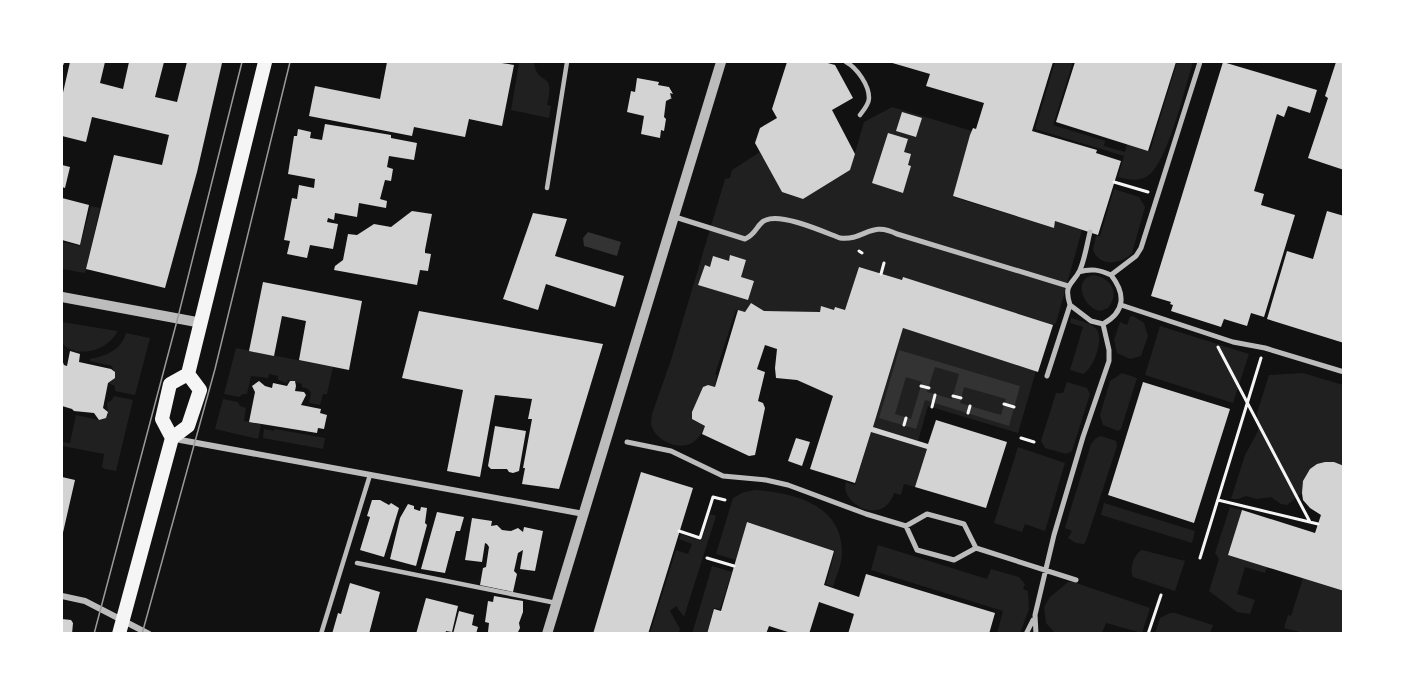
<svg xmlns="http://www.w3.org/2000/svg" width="1405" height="695" font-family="Inter,sans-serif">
	<rect width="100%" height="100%" fill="#111"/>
	<path fill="#202020" d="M515 62H534C537 88 556 68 547 105L551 106 549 118 511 110 519 63Z
		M1055 62H1073L1053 125 1105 141 1104 146 1125 152 1127 144 1150 151 1177 62H1193C1185 87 1167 167 1146 177 1137 182 1127 179 1118 177L1124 156 1035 129Z
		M892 107 972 131 953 197 1054 228 1055 221 1082 230 1056 323 1053 325 903 277 902 280 859 267 845 310 835 307 834 310 822 306 820 312 764 311 751 303 745 312 736 310 715 374 717 375 715 387 708 385 703 387 692 412 693 420 705 426C702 433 697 441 690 444 676 450 653 439 651 423 651 422 652 415 652 414L671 360 725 179 730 178 732 170 760 152 782 192 803 199 850 170 864 122Z
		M1114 189 1139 197 1145 207 1132 253C1121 265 1099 267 1093 250L1096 236H1100Z
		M91 206 100 208 85 273 62 269V242L80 246Z
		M1094 275C1112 279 1120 293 1108 308L1100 311C1083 308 1072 278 1094 275Z
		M1133 316 1144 323 1148 336 1141 356 1130 359 1117 353 1114 340 1120 322 1127 325 1130 317Z
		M1071 318C1080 321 1092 323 1097 330 1104 341 1093 369 1083 374L1070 370 1083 327 1070 323Z
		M62 322 117 331V332C108 350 78 360 62 343Z
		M1160 326 1249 354 1233 403 1145 375Z
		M903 328 1036 371 1018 433 928 406 918 441 873 427Z
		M126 333 150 338 135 395 115 391V386L108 383 112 381 115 376 112 366 90 361V359C106 356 121 350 126 333Z
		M236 348 333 367 327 394H323L320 405 309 403 311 393 308 389 302 387V384L288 380 287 383 278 380V376L269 374 268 378 251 376 247 394H243L239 397 224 394Z
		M1122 373 1137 378 1121 429 1118 431 1103 425 1100 415 1110 381Z
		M1303 373 1343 385V466L1303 481 1302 493 1287 505 1281 504 1271 497 1257 499 1246 496 1238 499H1231L1245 455 1258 431 1257 413 1269 375Z
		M1067 382 1087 388 1090 394 1072 451 1066 454 1045 448 1041 441 1056 393H1063Z
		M114 396 133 400 116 471 105 469 102 467 104 454 62 446V442L70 443 76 415 99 420 106 418 108 415 107 403 112 400Z
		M223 399 238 402 240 406 246 408 244 421 261 424 258 439 215 429Z
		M264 429 274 431 275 429 325 438 323 449 263 438Z
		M871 432 927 449 915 487 904 484 901 495 894 493C883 528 839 503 846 482L855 485Z
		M1101 436 1116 441 1117 446 1086 541 1084 544 1076 543 1068 538 1072 531 1065 528 1066 524 1091 444 1096 438Z
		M1018 447 1065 463 1045 531 1025 524 1022 532 994 523Z
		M756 490C796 493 844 506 842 555 841 566 836 577 833 587L826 584 835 551 747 522 736 560 716 554 733 498 744 492Z
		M1104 503 1195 531 1192 543 1101 515Z
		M1230 507 1245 511 1268 565 1265 573 1245 567 1237 594 1255 600 1250 614 1237 612 1209 591 1219 559 1215 553Z
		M710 514 716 516 684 617 676 606 670 611 680 629 679 633H650L676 550 688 554 692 544 679 539 681 534 701 541Z
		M878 545 987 579 991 569 1019 577 1025 584 1023 589 1028 591 1029 609 1020 633H997L1003 611 871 570Z
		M1142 550 1185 561 1175 591 1133 577C1129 568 1134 554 1142 550Z
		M712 566 732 572 720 609 714 608 707 633 692 634Z
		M1303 578 1343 591V633H1304L1284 628 1288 615 1291 616Z
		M1068 582H1073L1150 608 1142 633 1106 623 1102 633 1056 634 1046 623 1044 607 1050 597Z
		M1170 613H1175L1213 625 1210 633H1155L1160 618Z"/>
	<path fill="#333" fill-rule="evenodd" d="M588 232 621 242 617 256 584 246 583 238Z
		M899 350 1020 386 1009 426 925 400 916 429 879 418ZM935 367 959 374 952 399 927 392ZM906 377 922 382 911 419 895 414ZM964 387 1006 399 1001 415 960 403Z"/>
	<path fill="#d3d3d3" d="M70 62H105L100 83 123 89 129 62H164L155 97 177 102 187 62 222 63 197 172 165 288 86 269 114 155 162 165 169 135 92 117 86 142 62 136V97Z
		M387 62H495L514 65 502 126 469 119 465 137 414 127 412 136 309 116 315 86 380 99Z
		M787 62H824L835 65 853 98 832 110 855 154 850 170 803 199 782 192 755 143 760 128 777 118 772 109Z
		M889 62H1053L1032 131 1097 150 1096 153 1121 161 1098 235 1055 221 1054 228 953 196 970 135 973 128 976 129 984 103 926 86 930 74Z
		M1075 62H1176L1148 151 1056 122Z
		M1223 62 1317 90 1310 113 1288 106 1284 117 1277 114 1254 191 1264 194 1261 205 1295 215 1264 317 1251 313 1247 326 1224 319 1221 327 1171 311 1173 305 1170 304 1171 302 1151 296Z
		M1336 62H1344V170L1308 158 1328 98 1325 96Z
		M637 78 659 82 658 85 669 87 673 94 670 93 671 97H670L672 98 666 101 664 117 666 119 664 131 661 130 660 138 641 134 644 116 627 112 631 91 635 92Z
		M902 112 922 118 916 137 896 131Z
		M325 124 391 135V138L417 143 414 160 389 156 387 167 393 169 391 181 385 180 380 199 387 201 386 208 359 203 357 217 335 213 334 220 328 218 327 222 338 224 333 249 310 245 307 258 287 254 290 241 284 240 292 198 297 199 299 185 314 188 315 179 288 174 294 136H297L298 129 311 132 310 138 322 140Z
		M888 133 908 139 904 152 911 154 908 165 911 166 903 193 872 183Z
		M62 165 70 167 65 188 62 187Z
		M62 198 89 205 80 245 62 240Z
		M412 211 432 214 425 250V253L431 254 428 271 420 270 417 285 334 270 335 266 343 260 348 234 357 235 374 224 391 227Z
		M1327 211 1344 216V343L1267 319 1287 251 1313 259Z
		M533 213 567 219 555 256 624 276 615 307 546 284 538 310 503 299Z
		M730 255 746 260 741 277 754 281 748 300 698 285 705 265 710 267 713 256 729 261Z
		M859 267 902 280 903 277 1053 325 1038 372 903 328 873 427 928 444 936 420 1007 442 986 508 915 487 927 449 871 432 855 483 810 469 833 396 797 380 776 378 775 368 777 349 765 345 757 369 765 372 758 401 763 403 765 408 755 455 749 456 702 434 705 426 692 419V412L703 387 708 385 715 387 738 310 745 312 751 303 764 311 820 312 821 306 834 310 835 307 845 310Z
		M263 282 362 301 349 370 299 360 306 321 282 316 274 356 249 351Z
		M419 311 603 344 559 489 522 484 525 468H523L532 419H528L532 399 495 395 480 477 447 471 463 390 402 378Z
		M70 351 80 354 79 362 111 369 115 372V378L108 383 103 408 108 412 106 418 99 420 94 413 74 411 72 409 62 406V360L64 365 67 366Z
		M259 381 265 386 272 388 273 383 287 386 290 381H295L296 386 295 391 304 392 306 395 301 405 321 409 320 413 327 415 324 429 318 428 317 433 249 422 255 392 252 386Z
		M1143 382 1230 409 1194 523 1108 495Z
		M495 426 526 431 519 471 513 473 509 472 507 469H491L488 466Z
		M796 438 810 442 802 466 788 461Z
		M1325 462H1334L1344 466V591L1228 555 1242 510 1315 533 1321 515 1310 508 1303 500 1302 493 1303 481 1310 469 1317 464Z
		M641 472 693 488 648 634H593Z
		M62 477 75 480 62 537Z
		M372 500H380L389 505 391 503 399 508 384 557 360 550 370 517 367 516Z
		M408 504 414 506V509L420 511 421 507 427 508 425 523 427 525 416 566 390 559 400 518Z
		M437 512 464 517 460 531H456L445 573 421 569Z
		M472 518 492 521 491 526 497 525 502 530 511 531 518 528 523 532 524 527 543 531 535 571 520 569 523 550 518 553 514 571 517 574 513 592 480 585 483 568 486 567 489 547 487 544 485 543 482 562 465 560Z
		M747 522 834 551 824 585 859 597 866 574 995 613 989 634H848L854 614 819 602 809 634H794L769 626 766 634H707L714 609 721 611Z
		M350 583 380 592 369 634H332L338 613 341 614Z
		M494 596 523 601V612L519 623 520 628 517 634 488 632 489 623 485 622 488 601 493 602Z
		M426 598 458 606 452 632 446 631 445 634H416Z
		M459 611 474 615 472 625 478 627 476 634H453Z
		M62 619 71 620 73 623 72 634H62Z"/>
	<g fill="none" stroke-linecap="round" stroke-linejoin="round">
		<path stroke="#f5f5f5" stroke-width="3" d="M1114 182 1148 192
			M859 251 862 253
			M881 274 884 263
			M1218 347 1310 522
			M921 386 929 388
			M953 396 961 398
			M1004 404 1014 407
			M932 407 935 395
			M968 413 970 406
			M904 425 906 418
			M1021 438 1034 442
			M1218 500 1318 524
			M679 531 700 538 713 497 725 500
			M707 558 734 566
			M1200 558 1261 358
			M1148 634 1161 595"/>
		<path stroke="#bcbcbc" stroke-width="4.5" d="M846 62C857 68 869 85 869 98 869 104 864 110 860 115
			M62 63V62
			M547 188 567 62
			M357 563 556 603
			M321 634 370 475"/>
		<path stroke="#bcbcbc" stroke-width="5" d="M675 217 745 239C757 234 757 223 766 220 782 213 824 232 840 238 865 241 870 220 897 234L1068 286
			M1079 272C1091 268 1100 270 1111 275
			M1070 305 1091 321 1103 324
			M1121 305 1233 342 1265 348 1344 372
			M1047 376 1070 305C1063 283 1073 285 1080 270 1085 258 1087 244 1090 232
			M627 442 671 451 723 476 766 480 788 485 866 514 906 526 927 514 964 524 976 548 1076 580
			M906 526 917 550 954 560 976 548
			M1026 634 1033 620
			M1036 634 1035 615 1054 535 1083 437 1109 361V350L1103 324C1125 312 1126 294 1111 275L1136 256 1141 248 1200 62"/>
		<path stroke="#bcbcbc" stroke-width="6" d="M175 439 584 514
			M62 596 85 601 149 634"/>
		<path stroke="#bcbcbc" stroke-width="10" d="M62 297 202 323
			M547 634 721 62"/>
		<path stroke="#f5f5f5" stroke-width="14" d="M172 438 162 419 170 384 188 374 265 62
			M119 634 172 438 188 426 200 390 188 374"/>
		<path stroke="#9a9a9a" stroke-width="1.5" d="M94 634 178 317 242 62
			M142 634 215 369 290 62"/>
	</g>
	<rect width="1405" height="695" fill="none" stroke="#ffffff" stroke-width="126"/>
</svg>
